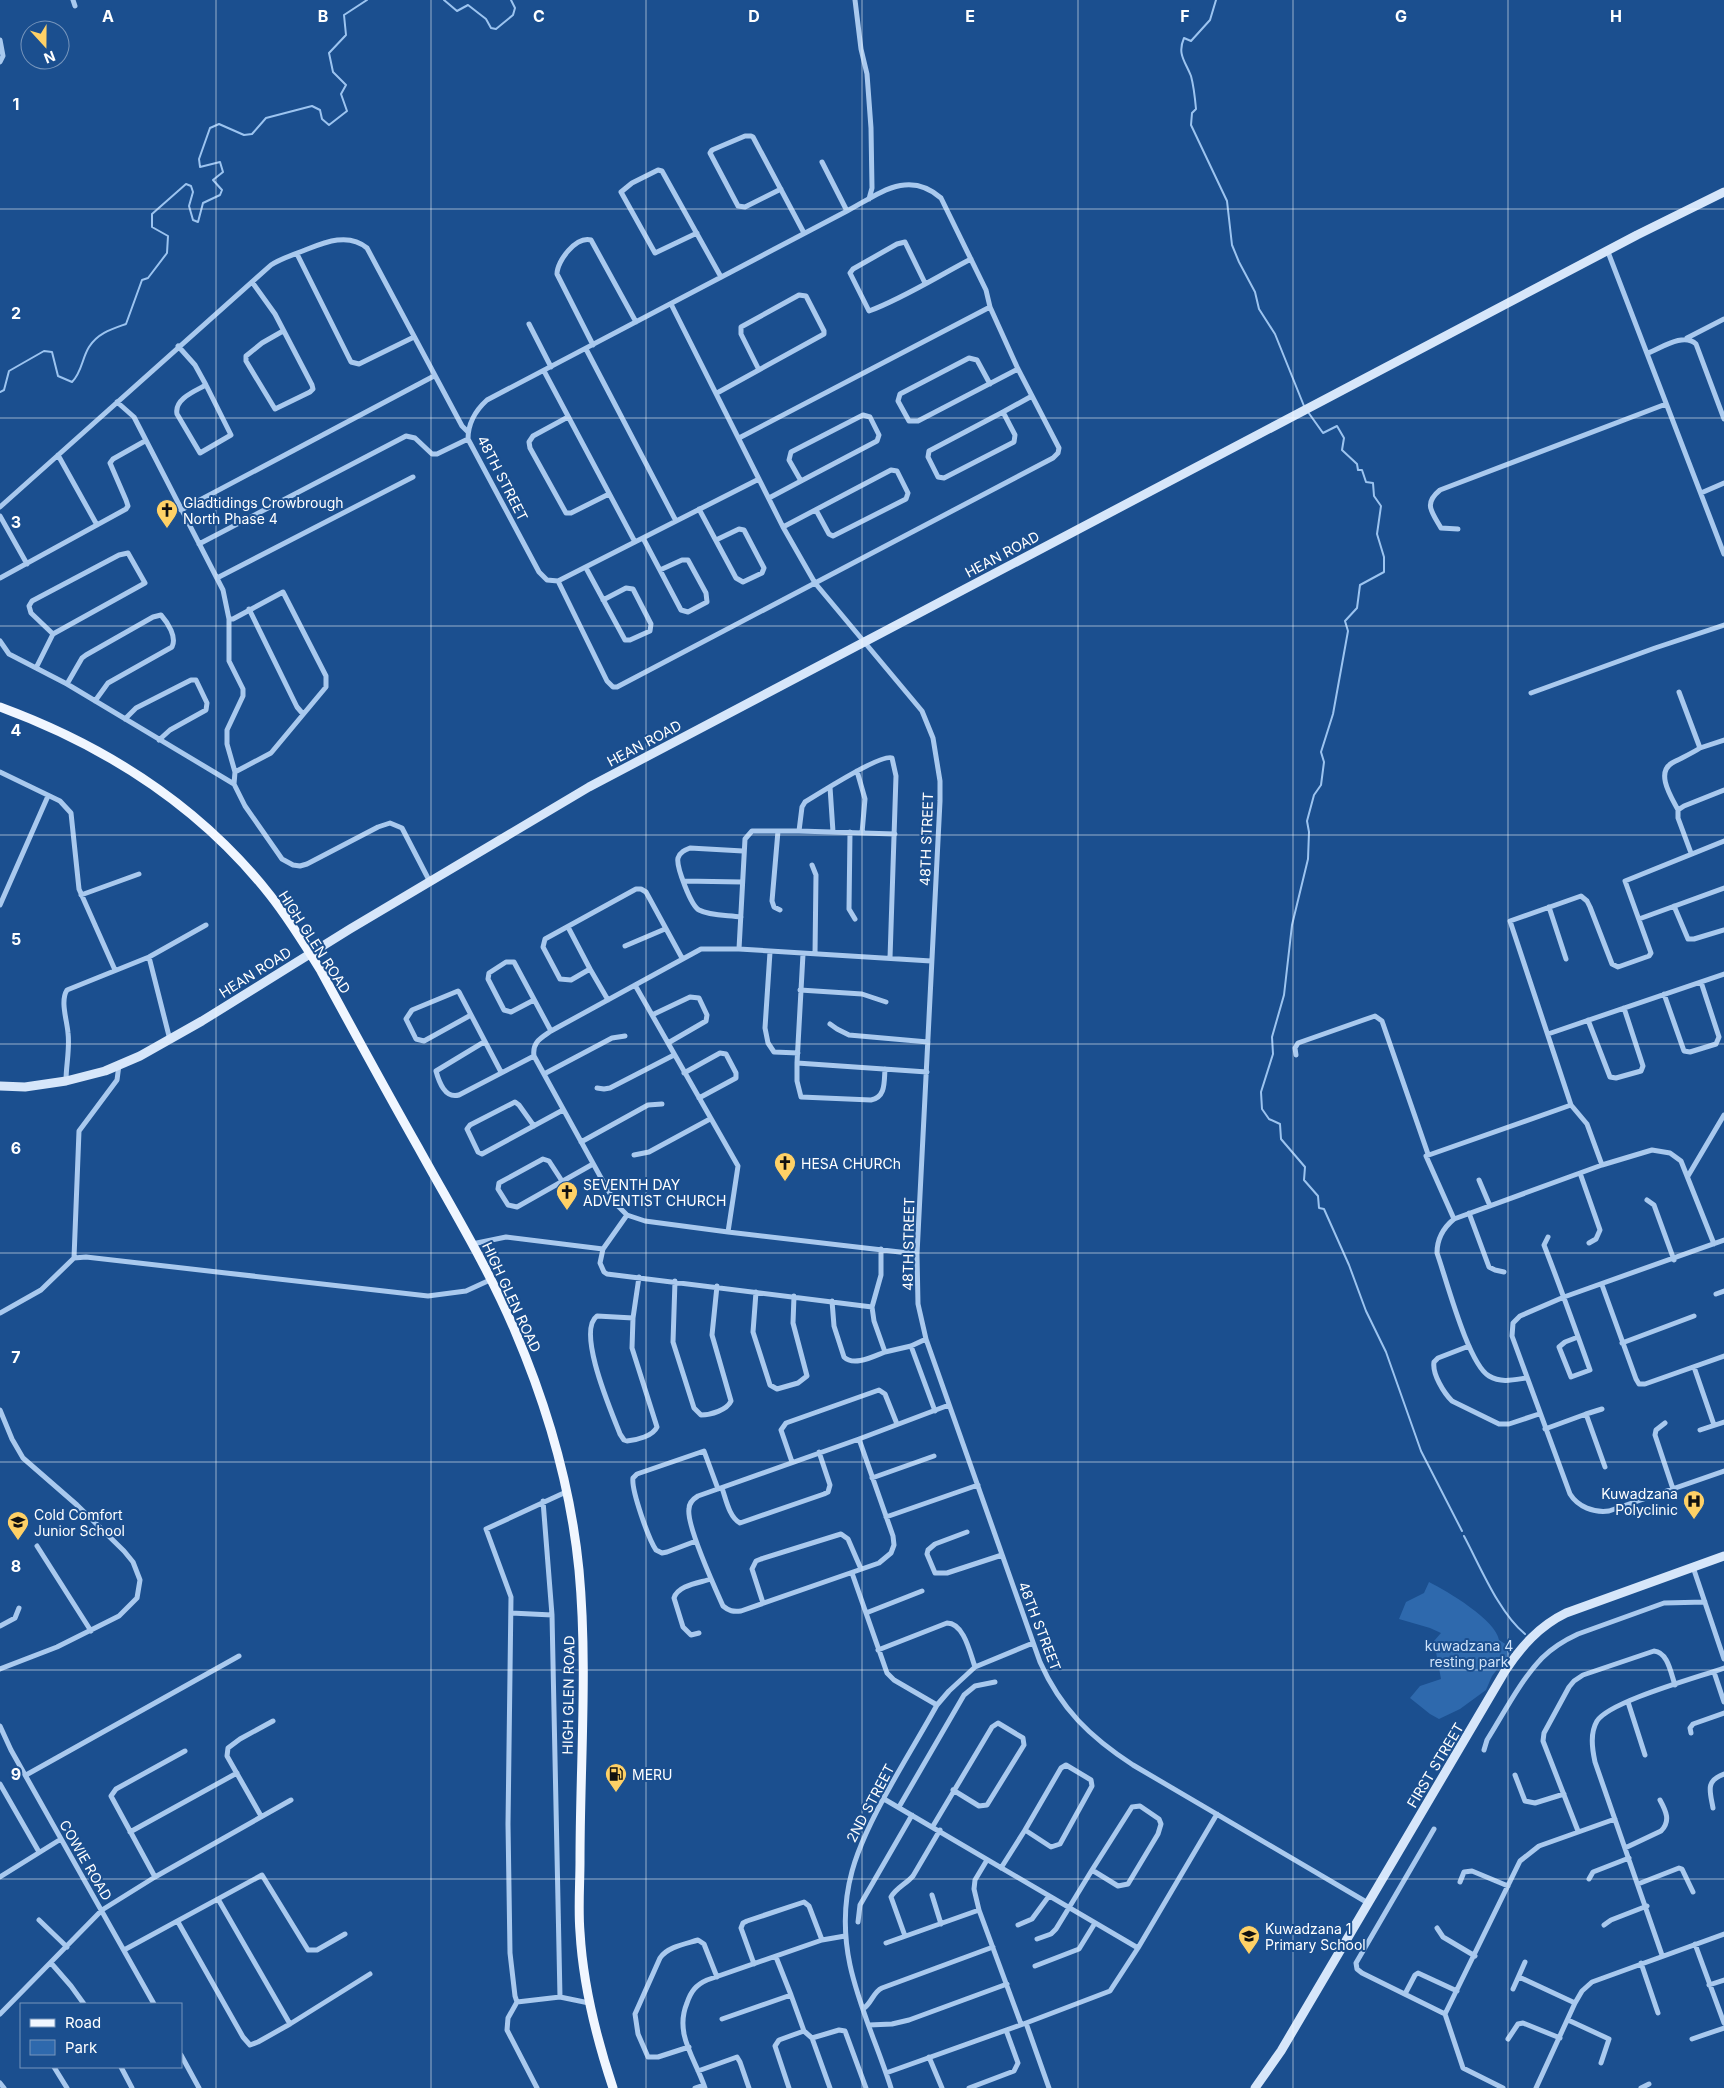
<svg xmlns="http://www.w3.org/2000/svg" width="1724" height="2088" font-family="Inter,sans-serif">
	<rect width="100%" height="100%" fill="#1b4f8f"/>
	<path fill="#2e69ad" d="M1429 1582C1447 1591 1496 1620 1499 1640L1513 1649 1492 1676 1486 1690 1460 1709 1439 1719 1430 1714 1410 1698 1420 1686 1441 1679 1434 1641 1441 1633 1430 1628 1399 1619 1406 1602 1424 1593Z"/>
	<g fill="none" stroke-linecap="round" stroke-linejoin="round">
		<path stroke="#9cc4f0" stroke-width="2" d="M444 0 457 11 468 5 486 19 491 28 496 29 513 15 515 8 511 0
			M1216 0 1210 20 1191 41 1184 38C1177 54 1185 61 1191 76 1194 87 1195 98 1196 109L1192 113 1191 125 1227 201 1232 245 1239 262 1255 292 1259 309 1275 334 1304 406
			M0 392 4 390 9 371 44 351 52 352 58 376 72 382C82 372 82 358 89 347 98 333 112 329 126 324L142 280 148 278 167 253 168 236 152 227V214L186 184 191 186 193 192 189 206 193 220 198 222 203 203 220 195 222 190 213 180 223 172 220 162 200 167 199 159 210 128 219 124 244 135 252 134 266 118 312 106 320 110 322 119 329 125 347 111 341 94 346 85 333 72 329 53 346 35 344 15 367 0
			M1308 412 1323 433 1337 426 1344 438 1342 450 1357 464 1358 470H1362L1366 482 1373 483 1374 496 1381 506 1377 534 1384 557V572L1360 585 1357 608 1345 621 1348 631 1333 714 1321 752 1324 762 1321 785 1314 795 1307 821 1309 832 1308 859 1292 925 1284 995 1272 1037 1273 1054 1261 1092 1262 1109 1269 1119 1280 1124 1281 1139 1305 1167 1304 1180 1318 1196 1319 1208 1324 1209 1349 1265 1366 1311 1386 1352 1421 1451 1462 1531
			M1464 1536C1480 1566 1499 1613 1525 1634"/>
		<path stroke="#a9c9ee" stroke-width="5" d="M73 0 75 6
			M855 0 861 49 867 74 871 128 872 188 869 199
			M0 40 3 56 0 62
			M822 162 847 211
			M781 189 745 207 738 206 710 153 712 150 745 136H751L753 137 804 233
			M697 233 655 253 621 192 632 183 658 170 662 171 721 277
			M1608 252 1724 554
			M297 254 351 362 359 364 414 337
			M252 282 275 314 312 385 313 389 310 392 275 409 246 361V356L262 343 283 331
			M925 283 905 242 897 244 853 269 850 273 869 311C902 299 940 275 971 259
			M671 304 783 527 815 583 922 711 933 738 940 781V801L917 1254 918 1304 926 1339 1040 1662C1061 1709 1090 1737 1133 1765L1368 1903
			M529 324 551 367
			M1687 338 1724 319
			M593 345 557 274C557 261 576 236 591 240L636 322
			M178 346 195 365 206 385
			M586 349 676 521
			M1648 353C1661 348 1684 332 1696 344L1724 419
			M544 371 635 542
			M990 384 977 360 969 358 900 394 898 401 909 421H918L1018 369
			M206 385 231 435 200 453 177 414C174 399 195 391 206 385Z
			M717 393 824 334V331L806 296 799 295 741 327V334L759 370
			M117 402 134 417 223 590 229 619V661L243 689V696L227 730V744L235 772 234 784
			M1003 412 1015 435 1014 442 944 478 938 477 928 457 929 451Z
			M1003 412 1032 396
			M863 415 870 417 879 435 877 441 801 481 789 460 791 452Z
			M568 417 533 436 529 442 530 448 566 513H571L609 494
			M739 438 990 307 986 290 941 198C908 169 879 194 847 211L487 400C476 410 468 424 468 439L539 572 547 580 558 581 759 479
			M58 455 97 525
			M1701 493 1724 483
			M769 498 801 481
			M0 507 271 265C280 259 290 256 300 252 321 244 347 231 367 248L462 426 468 432
			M699 509 736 578 743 582 762 573 764 568 744 530 739 529 716 540
			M181 510 434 376
			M0 516 27 564
			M783 527 891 470 897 471 908 493 906 499 833 536 829 534 816 510
			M1458 529 1441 528C1432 512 1423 504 1440 490L1666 404
			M643 538 681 610 688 612 707 602 706 593 688 560H682L660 570
			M199 544 406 436 415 438 432 454H437L468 439
			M586 568 625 640H630L650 631 651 624 633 589 626 588 603 600
			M0 578 126 509 128 506 126 500 110 463 113 459 145 441
			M217 578 413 477
			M558 581 607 681 613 687H617L1053 458 1058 453 1059 448 1018 369 990 307
			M249 609 297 707 303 714
			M229 619H233L283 592 326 676V687L271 753 235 772
			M0 641 9 654 67 684 234 784 245 806 282 859 293 865 300 866 307 864 378 827 390 823 402 828 430 882
			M36 668 53 634 145 583 128 553 119 555 32 601 29 606 31 613 53 634
			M67 684 82 658 86 655 153 617 161 615C168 623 177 637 172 647L108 683 95 701
			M1679 692 1700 748 1724 740
			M1531 693 1655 648 1724 625
			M125 719 136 708 191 680H196L207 703 206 710 170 730 159 740
			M857 771 865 799 862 833
			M0 772 60 801 71 813 79 889 115 970
			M830 787 833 832
			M1678 810C1672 798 1655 773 1672 763 1681 758 1691 754 1700 748
			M850 832 849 909 855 919
			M1691 853 1678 818V810L1684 806 1724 790
			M812 865 816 875 815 954
			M683 881 742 882
			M81 895 139 874
			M0 905 48 796
			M1674 906 1688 939H1694L1724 930
			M1549 907 1566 959
			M780 910 774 907 772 901 778 831H799
			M741 917C728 915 710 916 699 910 691 906 676 866 678 858 680 852 685 850 690 848L743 851
			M1639 919 1724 888
			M568 927 590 969
			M625 946 665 929
			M739 949 745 839 752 831H778
			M770 952 765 1028 768 1043 774 1052 798 1053
			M803 954 797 1063 927 1072
			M149 957 170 1040
			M890 958 896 776 892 758C882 753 818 794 805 802L802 807 799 831 895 834
			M635 985 738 1166 728 1232
			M800 990 862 994 886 1002
			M1664 994 1684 1051 1690 1052 1716 1044 1719 1037 1701 982
			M534 1000 511 1012 504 1010 488 979 489 973 506 962H514L551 1031
			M608 1000 590 969 571 980 560 979 543 947 545 939 636 889H641L646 892 682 958
			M471 1015 424 1041 416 1039 406 1019 412 1010 458 991 459 992 501 1072
			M652 1015 690 997 699 998 707 1015 706 1021 668 1043
			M1588 1020 1610 1077 1616 1078 1641 1071 1643 1066 1624 1008
			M830 1024 837 1029 849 1035 928 1042
			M1548 1034 1724 974
			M484 1042 436 1071C439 1082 445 1099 459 1095L534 1056
			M1296 1055 1295 1048 1298 1043 1375 1016 1382 1021 1428 1154
			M797 1063V1081L801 1097 871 1100C886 1097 884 1082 885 1069
			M684 1073 720 1053 726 1054 736 1073V1078L699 1098
			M544 1074 612 1038 625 1036
			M66 1081C66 1065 70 1049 68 1033 67 1020 60 1001 67 990L149 957 206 925
			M597 1088 604 1089 610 1088 674 1055
			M534 1126 519 1105 515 1102 470 1125 467 1129 478 1152 482 1154 563 1110
			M581 1142 648 1105 662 1104
			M634 1155 649 1152 710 1119
			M1602 1165 1587 1124 1571 1105 1510 921 1581 896 1587 901 1590 907 1612 964 1618 967 1649 956 1651 953 1625 881 1724 841
			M1580 1173 1600 1230 1596 1239 1589 1243
			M1688 1176 1724 1115
			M1479 1180 1490 1206
			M562 1181 549 1161 543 1159 499 1183 498 1189 508 1205 517 1207 593 1164
			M1647 1200 1654 1205 1674 1260
			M1469 1213 1489 1267 1495 1270 1504 1272
			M1454 1219 1426 1156 1571 1105
			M1548 1237 1544 1245C1560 1286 1575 1328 1590 1370L1571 1377 1559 1347 1565 1342 1578 1337
			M1724 1240 1564 1297 1520 1316 1513 1323 1512 1336 1570 1494C1578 1507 1594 1513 1609 1511L1724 1471
			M472 1244 506 1237 603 1249 627 1215
			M603 1249 600 1263 604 1272 607 1274 872 1307
			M881 1249V1275L872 1307 874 1321 885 1352 911 1346 926 1339
			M917 1254 728 1232 645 1221 627 1215 616 1204 600 1176 534 1056C532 1042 541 1038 551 1031L701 949H739L931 961
			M74 1258 79 1131 117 1080 119 1065
			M675 1281 673 1342 694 1408 701 1415C711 1415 727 1410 731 1401L712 1335 717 1286
			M1602 1285 1636 1379 1639 1384H1645L1724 1356
			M756 1292 753 1332 770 1385 777 1389 798 1383 807 1376 793 1323 794 1296
			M1716 1294 1724 1291
			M832 1301 834 1326 844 1357C854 1367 874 1356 885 1352
			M0 1313 41 1290 74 1258 86 1257 428 1296 466 1291 490 1280
			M633 1318 597 1316C576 1331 612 1413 620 1434L624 1440 627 1441C637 1440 653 1436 657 1427L632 1348 633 1318 639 1277
			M1622 1343 1694 1316
			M911 1346 935 1411
			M1469 1346 1438 1358 1434 1362C1432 1374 1444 1393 1452 1401L1499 1424H1509L1539 1414
			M1694 1367 1714 1425
			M1526 1378C1513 1380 1501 1383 1489 1376 1468 1364 1446 1278 1437 1253 1437 1238 1443 1228 1454 1219L1602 1165 1652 1150 1670 1153 1681 1161 1714 1244
			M0 1410 12 1439 23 1458 77 1505 124 1551 133 1562 140 1580 137 1598 119 1616 57 1647 0 1669
			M1586 1414 1602 1409
			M1665 1423 1656 1430 1655 1435 1673 1489
			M1545 1429 1586 1414 1605 1467
			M1700 1430 1724 1422
			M859 1439 893 1536 894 1545 891 1553 879 1563 741 1611C733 1612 729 1611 723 1606 715 1588 686 1525 689 1509 689 1503 693 1499 698 1496Z
			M859 1439 949 1405
			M792 1462 781 1430 786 1423 879 1390 885 1394 897 1424
			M872 1478 934 1456
			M722 1488C726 1499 729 1517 740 1523L824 1494 828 1492 830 1485 819 1452
			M543 1501 552 1615 560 1997
			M886 1517 978 1485
			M967 1532 935 1544 928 1550 927 1554 935 1573H947L1002 1555
			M696 1541 667 1552 662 1553 656 1550C649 1540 631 1490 633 1478L637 1474 704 1451 718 1489
			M37 1546 91 1631
			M1693 1567 1724 1659
			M852 1573 887 1673 894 1680 937 1705
			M763 1603 752 1569 756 1561 761 1559 841 1534 848 1539 861 1569
			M511 1613 552 1615
			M866 1613 922 1591
			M0 1626 15 1618 19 1608
			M699 1633 691 1635 683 1627 674 1598C678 1585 699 1583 711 1579
			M878 1650 947 1623C964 1623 970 1653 975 1667
			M1714 1672 1724 1702
			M1628 1702 1645 1755
			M0 1726 11 1750 154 2004
			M1691 1733 1690 1728 1693 1724 1724 1713
			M1484 1750 1487 1740C1504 1713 1520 1681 1542 1658 1552 1648 1565 1640 1578 1634L1664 1603 1705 1602
			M26 1775 239 1656
			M1515 1775 1525 1801 1535 1803 1564 1794
			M0 1784 39 1852
			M884 1799 1138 1948
			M899 1807 964 1695 975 1686 995 1682
			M1713 1808C1710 1791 1705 1781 1724 1774
			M261 1816 227 1756 228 1748 240 1739 273 1721
			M933 1826 992 1727 998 1723 1023 1738 1024 1745 987 1805 979 1806 953 1790
			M1434 1829 1356 1963 1357 1969 1362 1973 1445 2014 1520 1861 1539 1846 1615 1819
			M1578 1831 1543 1741 1544 1733 1569 1687 1574 1681 1583 1675 1654 1651C1668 1652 1671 1674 1675 1685
			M130 1832 237 1773
			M1625 1848 1661 1831C1671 1821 1666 1811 1660 1800
			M987 1860 975 1880 974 1889 979 1910 1021 2024
			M1001 1868 1025 1830 1051 1847 1060 1844 1092 1786 1091 1780 1066 1765 1061 1768 1025 1830
			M0 1877 61 1839
			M155 1877 111 1796 116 1789 185 1751
			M1589 1879 1593 1872 1629 1858
			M1460 1882 1464 1872 1472 1871 1508 1886
			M1638 1884 1679 1868 1682 1869 1693 1892
			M932 1895 941 1924
			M218 1899 290 2024
			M39 1920 67 1947
			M178 1922 243 2037 250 2045 258 2042 290 2024 370 1974
			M858 1922 860 1905 912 1815
			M1018 1925 1032 1919 1049 1896
			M1604 1925 1611 1920 1647 1906
			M1437 1928 1443 1937 1475 1956
			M905 1936 891 1897C896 1888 906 1884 913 1876L940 1830
			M1037 1939 1051 1934 1056 1929 1092 1870 1118 1886 1128 1884 1158 1834 1161 1824 1159 1819 1140 1806 1132 1807 1092 1870
			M886 1943 979 1910
			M1695 1944 1724 2023
			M124 1950 262 1875 308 1950H317L345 1934
			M1662 1955 1595 1762C1592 1748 1590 1733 1597 1721 1610 1701 1699 1677 1724 1668
			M776 1957 791 1995
			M51 1963 71 1986 84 2004
			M1641 1963 1658 2013
			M754 1964 741 1928 743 1923 747 1921 804 1902 809 1906 822 1940
			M1035 1966 1079 1949 1095 1923
			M1519 1977 1575 2003
			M1709 1985 1724 1980
			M1513 1989 1525 1962
			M1405 1994 1415 1975 1418 1973 1457 1991
			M517 2002 515 1996 510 1953 508 1824 511 1597 486 1529 566 1492
			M517 2002 508 2018 507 2030 537 2088
			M517 2002 560 1997 589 2003
			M863 2009C872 2003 873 1992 882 1988L993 1947
			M0 2014 102 1910 155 1877 291 1800
			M1445 2014 1463 2068 1503 2088
			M722 2019 791 1995 804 2031 779 2040 775 2046 789 2088
			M1568 2020 1609 2039 1601 2063
			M1026 2023 1049 2088
			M869 2025 892 2024 909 2020 1007 1984
			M804 2031 812 2038 830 2088
			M812 2038 839 2030 845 2031 866 2088
			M1508 2039 1518 2024 1523 2023 1560 2038
			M1692 2039 1724 2028
			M689 2047 658 2057H648L638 2034 635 2014 660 1958C667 1947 685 1944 698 1940L704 1944 717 1977
			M181 2055 199 2088
			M929 2057 942 2088
			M54 2067 67 2088
			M121 2067 132 2088
			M698 2071 737 2057 740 2062 749 2088
			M886 2073 1026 2023 1110 1991 1138 1948 1217 1814
			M0 2083 4 2088
			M695 2088 704 2085
			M705 2088C695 2058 674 2034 687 2003 691 1991 696 1985 707 1980L822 1940 845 1936
			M891 2088C878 2047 859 2007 850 1965 835 1894 857 1845 891 1785 906 1758 922 1732 937 1705L949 1691 975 1667 1033 1643
			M969 2088 1014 2071 1018 2063 1006 2030
			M1536 2088 1575 2003 1582 1991 1592 1982 1724 1934
			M1641 2088 1649 2084"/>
		<path stroke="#d6e6fa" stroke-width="9" d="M0 1086 25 1087 66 1081 105 1071 140 1056 202 1021 350 929 589 787 1637 235 1724 192
			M1255 2088 1281 2051 1505 1671C1521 1647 1539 1626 1566 1613L1724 1556"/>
		<path stroke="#f0f6ff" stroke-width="9" d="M0 707C106 746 199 805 270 895 289 919 305 945 321 971 353 1030 385 1089 418 1147 451 1207 488 1267 515 1331 547 1406 571 1489 579 1570 588 1667 580 1764 580 1861 580 1884 578 1908 580 1932 583 1985 596 2037 613 2088"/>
	</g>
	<path fill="none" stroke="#fff" stroke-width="1" stroke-opacity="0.55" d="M216 0V2088M431 0V2088M646 0V2088M862 0V2088M1078 0V2088M1293 0V2088M1508 0V2088M0 209H1724M0 418H1724M0 626H1724M0 835H1724M0 1044H1724M0 1253H1724M0 1462H1724M0 1670H1724M0 1879H1724"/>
	<defs>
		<g id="church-pin" transform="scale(1.125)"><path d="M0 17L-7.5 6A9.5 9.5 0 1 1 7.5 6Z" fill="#ffd166" stroke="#1b4f8f"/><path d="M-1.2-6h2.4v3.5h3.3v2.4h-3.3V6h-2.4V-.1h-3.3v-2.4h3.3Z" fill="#111"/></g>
		<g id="hospital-pin" transform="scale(1.125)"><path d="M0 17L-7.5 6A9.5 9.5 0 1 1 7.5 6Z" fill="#ffd166" stroke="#1b4f8f"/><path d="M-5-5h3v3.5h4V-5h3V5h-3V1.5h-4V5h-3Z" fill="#111"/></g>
		<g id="school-pin" transform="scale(1.125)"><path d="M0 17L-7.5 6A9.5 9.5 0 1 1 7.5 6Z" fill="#ffd166" stroke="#1b4f8f"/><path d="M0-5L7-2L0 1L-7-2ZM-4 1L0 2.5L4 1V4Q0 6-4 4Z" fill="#111"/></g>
		<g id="fuel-pin" transform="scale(1.125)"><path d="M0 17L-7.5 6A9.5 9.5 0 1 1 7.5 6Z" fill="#ffd166" stroke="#1b4f8f"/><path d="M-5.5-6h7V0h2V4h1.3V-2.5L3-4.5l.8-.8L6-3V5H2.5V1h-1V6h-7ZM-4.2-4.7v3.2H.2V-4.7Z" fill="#111"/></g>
	</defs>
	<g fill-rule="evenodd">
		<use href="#church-pin" x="167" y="510"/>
		<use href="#church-pin" x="785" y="1163"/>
		<use href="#church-pin" x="567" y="1192"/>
		<use href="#hospital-pin" x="1694" y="1501"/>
		<use href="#school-pin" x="18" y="1522"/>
		<use href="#fuel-pin" x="616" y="1774"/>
		<use href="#school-pin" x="1249" y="1936"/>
	</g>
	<g text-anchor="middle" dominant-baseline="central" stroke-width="4" stroke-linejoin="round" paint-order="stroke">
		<g font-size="14" fill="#fff" stroke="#1b4f8f">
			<text transform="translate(503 478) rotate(63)">48TH STREET</text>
			<text transform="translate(1002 554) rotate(-28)">HEAN ROAD</text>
			<text transform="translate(644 743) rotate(-28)">HEAN ROAD</text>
			<text transform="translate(926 839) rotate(-88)">48TH STREET</text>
			<text transform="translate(315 942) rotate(57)">HIGH GLEN ROAD</text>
			<text transform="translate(255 972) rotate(-32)">HEAN ROAD</text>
			<text transform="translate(908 1244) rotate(-89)">48TH STREET</text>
			<text transform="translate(512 1297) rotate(65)">HIGH GLEN ROAD</text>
			<text transform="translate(1040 1626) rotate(69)">48TH STREET</text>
			<text transform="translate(568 1695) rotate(-89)">HIGH GLEN ROAD</text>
			<text transform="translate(1435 1765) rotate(-59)">FIRST STREET</text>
			<text transform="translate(870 1803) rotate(-62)">2ND STREET</text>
			<text transform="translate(86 1860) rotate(60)">COWIE ROAD</text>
		</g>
		<g font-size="14" fill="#fff" stroke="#1b4f8f" text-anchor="start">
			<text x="183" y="502">Gladtidings Crowbrough<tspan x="183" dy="16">North Phase 4</tspan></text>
			<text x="801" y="1163">HESA CHURCh</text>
			<text x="583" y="1184">SEVENTH DAY<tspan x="583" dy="16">ADVENTIST CHURCH</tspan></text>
			<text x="1678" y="1493" text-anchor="end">Kuwadzana<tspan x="1678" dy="16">Polyclinic</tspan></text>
			<text x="34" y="1514">Cold Comfort<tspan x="34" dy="16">Junior School</tspan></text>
			<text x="632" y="1774">MERU</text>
			<text x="1265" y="1928">Kuwadzana 1<tspan x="1265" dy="16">Primary School</tspan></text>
		</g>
		<g font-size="14" fill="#cfe3fa" stroke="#1b4f8f">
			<text x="1469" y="1645">kuwadzana 4<tspan x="1469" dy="16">resting park</tspan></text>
		</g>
	</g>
	<g font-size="16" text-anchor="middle" font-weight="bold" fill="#fff" stroke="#1b4f8f" stroke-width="4" stroke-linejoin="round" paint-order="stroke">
		<text x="108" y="22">A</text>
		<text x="323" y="22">B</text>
		<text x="539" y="22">C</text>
		<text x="754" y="22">D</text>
		<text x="970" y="22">E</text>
		<text x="1185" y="22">F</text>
		<text x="1401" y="22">G</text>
		<text x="1616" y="22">H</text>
		<text x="16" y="110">1</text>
		<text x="16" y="319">2</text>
		<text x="16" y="528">3</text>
		<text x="16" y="736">4</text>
		<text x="16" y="945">5</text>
		<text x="16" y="1154">6</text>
		<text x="16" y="1363">7</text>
		<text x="16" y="1572">8</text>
		<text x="16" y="1780">9</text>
	</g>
	<rect x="20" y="2003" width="162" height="65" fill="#1b4f8f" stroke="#7695bc"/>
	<rect x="30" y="2019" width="25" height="8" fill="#f0f6ff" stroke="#7695bc"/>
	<text x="65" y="2028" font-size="15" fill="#ffffff">Road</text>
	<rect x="30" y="2040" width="25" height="15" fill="#2e69ad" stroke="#7695bc"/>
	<text x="65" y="2053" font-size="15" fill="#ffffff">Park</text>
	<g transform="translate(45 45) rotate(159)"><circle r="24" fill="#1b4f8f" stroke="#7695bc"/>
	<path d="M0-4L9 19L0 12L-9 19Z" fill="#ffd166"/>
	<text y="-8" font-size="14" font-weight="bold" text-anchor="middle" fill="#ffffff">N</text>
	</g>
</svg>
